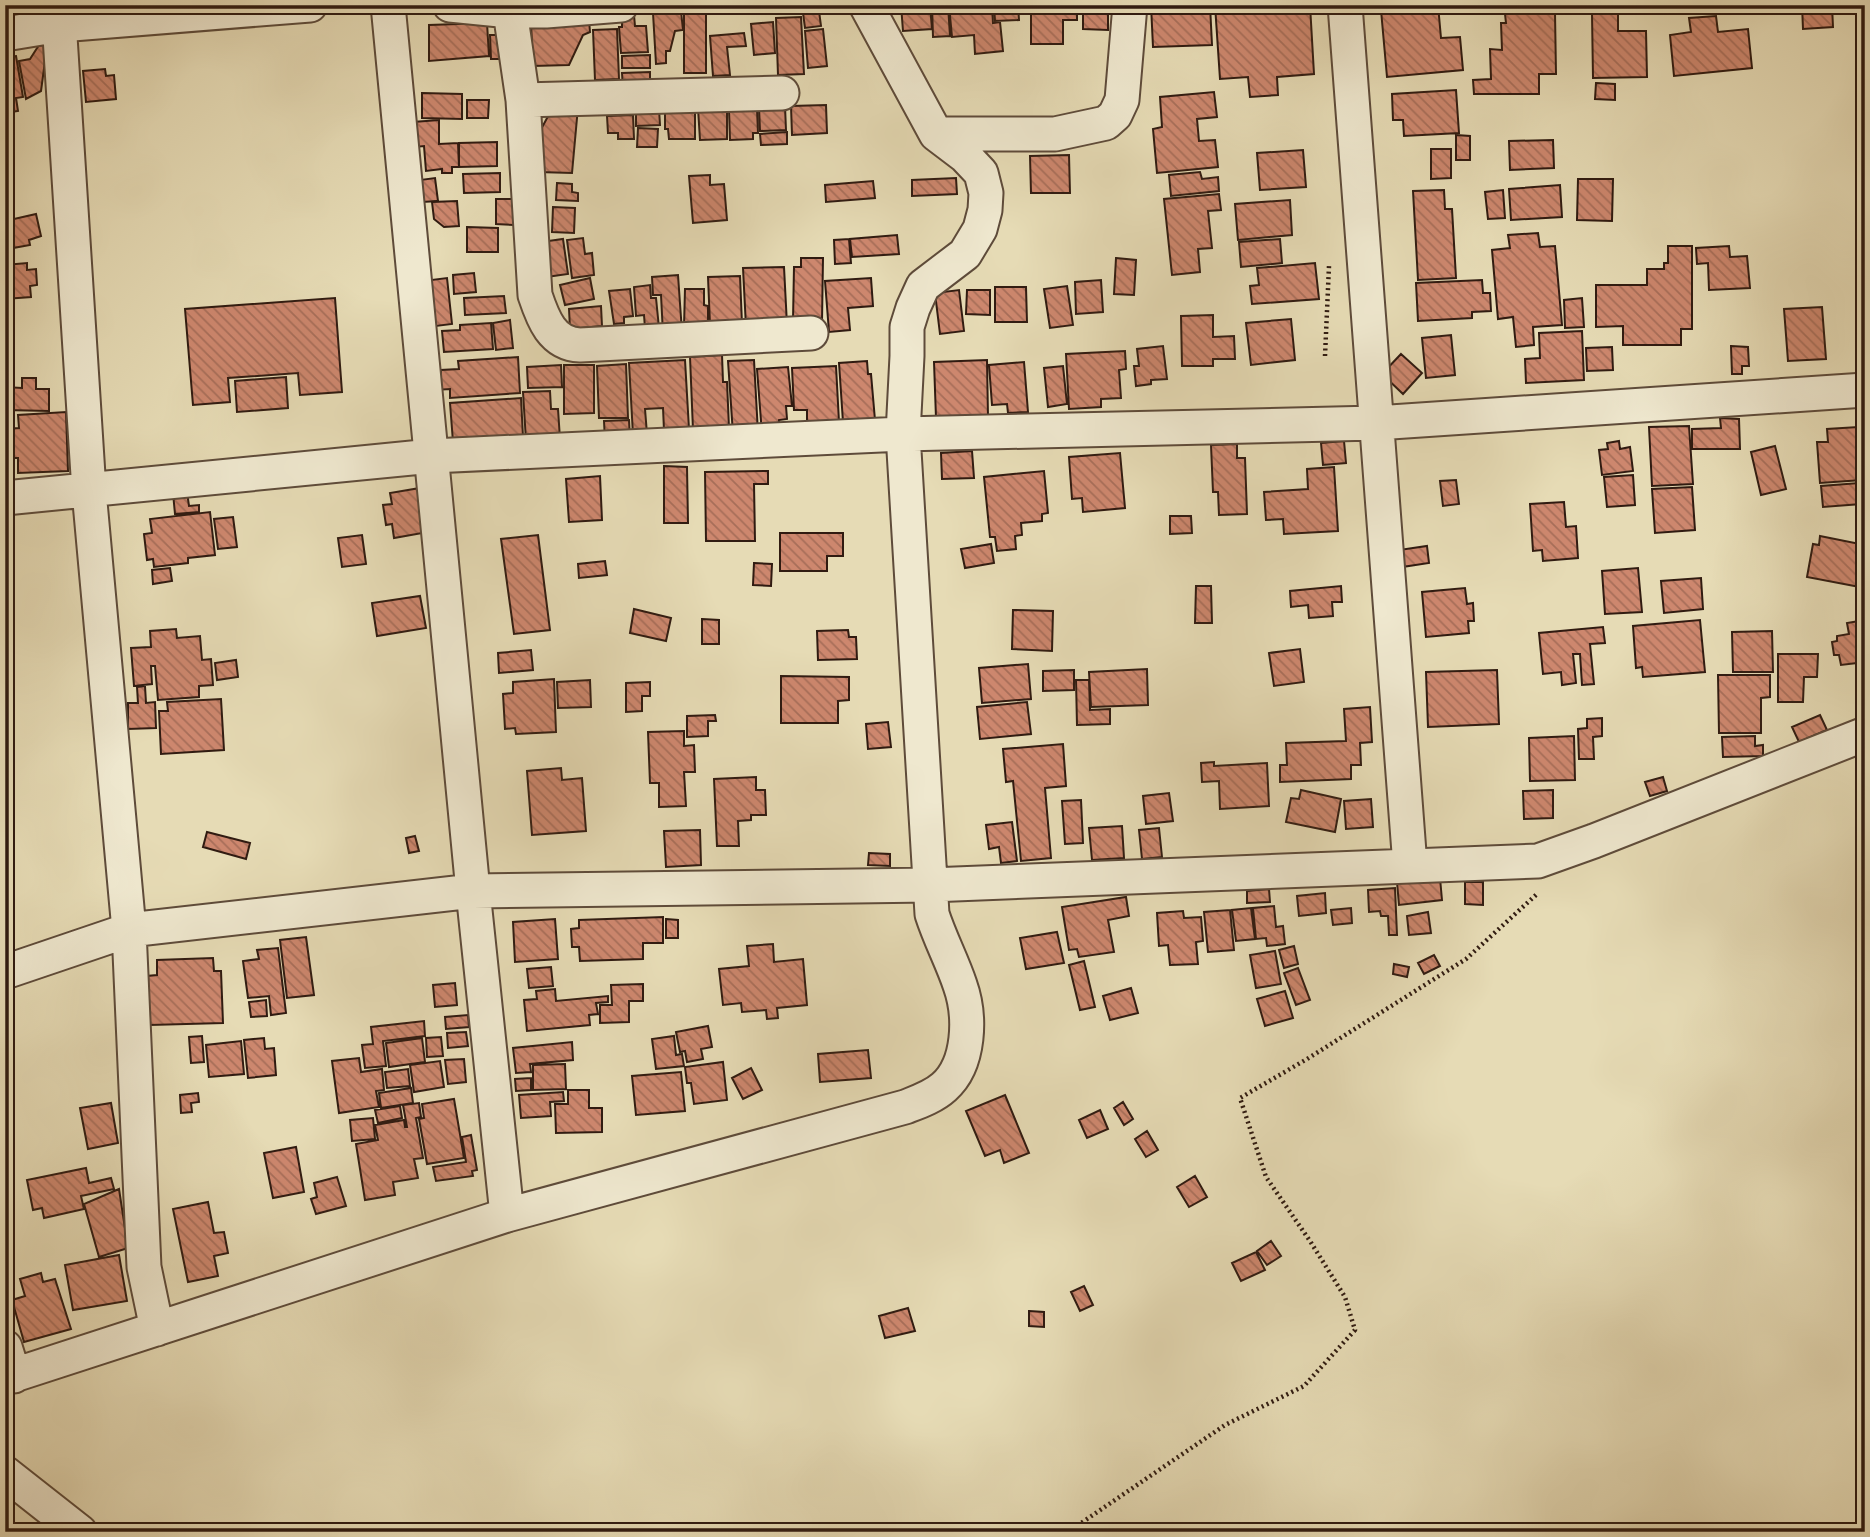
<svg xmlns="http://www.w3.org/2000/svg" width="1870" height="1537" font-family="'IM FELL Double Pica',serif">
	<defs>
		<pattern id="building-back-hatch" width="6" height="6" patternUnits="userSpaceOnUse" patternTransform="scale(1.75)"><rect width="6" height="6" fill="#cd876e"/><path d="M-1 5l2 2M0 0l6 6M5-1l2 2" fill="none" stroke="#a76e59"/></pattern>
	</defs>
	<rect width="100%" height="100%" fill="#e6dbb5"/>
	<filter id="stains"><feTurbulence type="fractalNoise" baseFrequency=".00286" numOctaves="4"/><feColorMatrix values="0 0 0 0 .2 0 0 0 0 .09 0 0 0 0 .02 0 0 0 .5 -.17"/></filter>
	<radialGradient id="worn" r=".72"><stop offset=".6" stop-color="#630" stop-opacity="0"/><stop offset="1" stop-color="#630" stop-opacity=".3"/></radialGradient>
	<path fill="url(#building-back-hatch)" stroke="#301b11" stroke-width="2" d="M901 5H930L932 29 903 31Z
		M932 5H948L950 36 933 37Z
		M949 5H992L993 23 1000 22 1003 51 975 54 974 35 952 37Z
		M994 5H1018L1019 20 995 21Z
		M1031 5H1077V20H1063V44H1031Z
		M1151 5H1210L1212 45 1153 47Z
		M1215 5H1310L1314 74 1277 77 1278 95 1250 97 1248 77 1220 79Z
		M1438 5 1441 38 1460 37 1463 70 1387 77 1381 10Z
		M1802 5H1832L1833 27 1803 29Z
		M1083 8H1108V30L1083 29Z
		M684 10H706V73H684Z
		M681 11 683 30 675 31 670 51H666V63L656 64 653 13Z
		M819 11 821 26 805 28 803 13Z
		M1555 13 1556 74H1539V94H1474L1473 80 1491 79 1490 49 1502 50 1501 23H1506L1505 14Z
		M1618 13V31H1646L1647 77 1593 78 1592 14Z
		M634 15 635 26H646L648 52 621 53 619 27H622V16Z
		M1716 16 1718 32 1748 29 1752 68 1674 76 1670 35 1691 32 1689 18Z
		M801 17 804 74 778 75 776 18Z
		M589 20 590 32 583 35 569 65 533 66 531 23Z
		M773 22 775 53 754 55 751 24Z
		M487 23 489 56 429 61V25Z
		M617 29 619 79 595 80 593 30Z
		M823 29 827 66 808 68 805 31Z
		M744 33 746 46 727 47 730 75 713 76 710 36Z
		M490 35H502L503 59H491Z
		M39 45 47 46 41 91 26 99 19 61 30 59Z
		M650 55V68H622V56Z
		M16 56 23 97 16 98 18 111 5 113V57Z
		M105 69 106 76 114 75 116 99 86 102 83 71Z
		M650 72V89L623 90 622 73Z
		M1596 83 1615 84V100L1595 99Z
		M1456 90 1459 133 1404 136 1403 120H1393L1392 94Z
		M1214 92 1217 117 1197 119 1199 141 1215 140 1218 167 1157 173 1153 129 1162 127 1160 97Z
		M422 93 462 94V119L422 118Z
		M467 100H489L488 118H467Z
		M826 105 827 133 792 135 791 106Z
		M665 106H695V139H669L668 129H665Z
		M785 106 786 130 760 131 759 107Z
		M553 107H578L572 173 538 172 539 133Z
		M698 108H727V139L700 140Z
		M659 109 660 125 636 126V110Z
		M757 109 758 133H753V139L730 140 729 110Z
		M633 115 634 139H618V133H608L607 116Z
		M439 120V144L458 143 459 167H452V173H442V169L426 171 424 146 415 147 413 122Z
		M638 128 658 129 657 147H637Z
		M787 132V144L761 145 760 134Z
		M1456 135 1470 136V160H1456Z
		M1553 140 1554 168 1510 170 1509 141Z
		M497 142V166L459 167V143Z
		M1431 149H1451V178L1431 179Z
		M1303 150 1306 187 1260 190 1257 153Z
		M1069 155 1070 193H1031L1030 156Z
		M1200 172 1202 179 1218 177 1219 191 1171 196 1169 175Z
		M500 173V192L464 193 463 174Z
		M710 175V185L724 184 727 220 693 223 689 176Z
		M435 178 438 201 422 202 420 180Z
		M956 178 957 194 912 196V180Z
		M1578 179H1613L1612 221 1577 220Z
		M873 181 875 198 826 202 825 185Z
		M557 183 572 184V192L578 193V201L556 200Z
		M1560 185 1562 217 1511 220 1509 189Z
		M1444 190 1445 209H1452L1456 278 1418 280 1413 191Z
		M1503 190 1505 218 1488 219 1485 192Z
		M1219 194 1221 210 1208 211 1212 248 1198 249 1200 272 1172 275 1164 199Z
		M496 199H514V225L496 224Z
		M1290 200 1292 235 1238 240 1235 204Z
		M457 201 459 226 444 227 434 219 432 202Z
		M553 207 575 208 574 233 552 232Z
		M36 214 41 236 29 240 30 245 13 248 11 239 5 240V221Z
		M467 227 498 228V252H467Z
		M1538 233 1540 247 1555 246 1562 325 1533 327 1534 345 1516 347 1513 317 1498 319 1492 250 1510 248 1508 235Z
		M897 235 899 254 852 257 850 239Z
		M583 238 585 254 592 253 594 275 572 278 567 240Z
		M563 239 568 274 546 277 541 242Z
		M849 239 851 263 835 264 834 240Z
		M1280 239 1282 263 1241 267 1239 242Z
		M1668 246H1692V329H1681V345H1623V326L1596 327V285H1647V269H1664V263H1668Z
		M1729 246 1730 257 1747 256 1750 288 1709 290 1708 263 1697 264 1696 248Z
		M801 258H823L822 322 793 321 794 267H801Z
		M1116 258 1136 260 1134 295 1114 294Z
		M27 263V270L36 269 37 285 30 286 31 297 5 299V265Z
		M1315 263 1319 299 1252 304 1250 286 1259 285 1257 268Z
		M784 267 787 325 746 327 743 268Z
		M474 273 476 292 454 294 453 275Z
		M678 275 682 332 663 334 661 295H653L652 277Z
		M740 276 742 324 710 325 708 277Z
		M447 278 452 324 428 327 423 281Z
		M590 278 594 299 565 305 560 285Z
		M871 278 873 306 848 308 850 330 829 332 825 281Z
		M1101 280 1103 312 1076 314 1075 282Z
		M1482 280 1483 293H1490L1491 311 1472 312V318L1418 321 1416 283Z
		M650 285 651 298H656L659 328H645L644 315 636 316 634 287Z
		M1067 286 1073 325 1050 328 1044 289Z
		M995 287H1026L1027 322H995Z
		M630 289 633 316 624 317V323L614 324 609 291Z
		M685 289H704V305L708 306V328L684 327Z
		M959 290 964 331 940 334 935 293Z
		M967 290H990V315L966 314Z
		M504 296 506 313 465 315 464 298Z
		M335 298 342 392 300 395 298 373 228 378 230 402 193 405 185 309Z
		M1582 298 1584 327 1565 328 1564 300Z
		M601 306 602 326 570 329 569 309Z
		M1822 307 1826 359 1788 361 1784 309Z
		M1213 315V337L1234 336 1235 359H1213V366H1182L1181 316Z
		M1291 319 1295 360 1251 365 1246 323Z
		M510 320 513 348 496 350 493 323Z
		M491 323 493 349 444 352 442 331 460 330V325Z
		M1582 331 1584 380 1526 383 1525 359 1540 358 1539 333Z
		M1451 335 1455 375 1426 378 1422 338Z
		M1163 346 1167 379 1151 380V384L1136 386 1134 366H1139L1137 349Z
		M1731 346 1748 347 1749 366H1742V374H1732Z
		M1612 347 1613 370 1587 371 1586 348Z
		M1125 351 1126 369 1119 370 1121 398 1101 399V407L1069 409 1066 354Z
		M1401 354 1422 373 1403 394 1382 374Z
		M722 355 723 382H727L729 428 693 430 690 357Z
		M518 357 520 393 450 398V389L435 390V375H441V370L459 369 458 361Z
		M685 360 689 429 664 430 663 408 645 409 647 434 633 435 629 363Z
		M754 360 758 433 733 434 728 361Z
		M987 360 988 417 936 418 934 362Z
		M867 361 868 374H871L875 420 843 422 839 363Z
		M1024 362 1028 412 1008 413 1007 404 992 405 989 365Z
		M626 364 628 418H599L597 366Z
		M561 365 562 387 528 388 527 367Z
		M564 365H594V413L564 414Z
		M836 366 839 422 807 423V410H794L792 368Z
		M1063 366 1067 404 1048 407 1044 368Z
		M788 367 792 406H786L787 419 779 420 780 432 762 434 757 369Z
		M286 377 288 408 237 412 235 381Z
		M22 378H36V389H49V411L5 410V387L22 388Z
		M550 391 551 409H558L560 439 526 441 523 392Z
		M521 398 523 437 453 442 450 403Z
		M66 412 68 471 18 473V458H8L6 429 19 428 18 415Z
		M1720 418 1739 419 1740 449H1692V429L1721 428Z
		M629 420 630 440 605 441 604 421Z
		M1689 426 1693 484 1652 486 1649 427Z
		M1858 427 1862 480 1820 483 1817 442H1828L1827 429Z
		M1344 441 1346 463 1323 465 1321 443Z
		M1619 441 1620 449 1630 447 1633 471 1602 475 1599 450 1608 449 1607 443Z
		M1237 444V458H1245L1247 514 1219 515 1218 492H1213L1211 445Z
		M1775 446 1786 489 1761 495 1751 452Z
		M972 451 974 478 942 479 941 453Z
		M1120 453 1125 508 1083 512 1082 498 1072 499 1069 457Z
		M664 466 687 467 688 523H664Z
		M1334 467 1338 531 1284 534 1283 519 1266 520 1264 492 1308 489 1307 469Z
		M768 471V484H754L755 541H706L705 472Z
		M1044 471 1048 513 1042 514V521L1021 523 1022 535 1015 536 1016 549 997 551 995 537H990L984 477Z
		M1633 475 1635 505 1607 507 1604 477Z
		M600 476 602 520 569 522 566 479Z
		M1456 480 1459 504 1443 506 1440 481Z
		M1859 483 1861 504 1823 507 1821 486Z
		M1692 487 1695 530 1655 533 1652 489Z
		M420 488 428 532 394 538 392 524 386 525 383 505 392 504 390 493Z
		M187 492 189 506 199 505V512L175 514 173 493Z
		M1564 502 1566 527 1576 526 1578 558 1543 561 1542 550 1533 551 1530 504Z
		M210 512 215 555 188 558V563L154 567 153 559 147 560 144 534 152 533 150 519Z
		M1170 516H1191L1192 533 1170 534Z
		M233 517 237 547 218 549 214 519Z
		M780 533H843V556H827V571H780Z
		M362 535 366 564 342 567 338 538Z
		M538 535 550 630 514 634 501 539Z
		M1820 536 1865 545V588L1807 577 1813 544 1819 545Z
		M991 544 994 563 965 568 961 549Z
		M1427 546 1429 563 1402 567 1399 550Z
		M605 561 607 575 579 578 578 564Z
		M754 563 772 564 771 586 753 585Z
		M170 568 172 581 153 584 152 570Z
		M1638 568 1642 612 1605 614 1602 571Z
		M1701 578 1703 609 1664 613 1661 581Z
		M1196 586H1211L1212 623H1195Z
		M1341 586 1342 602H1332L1333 616 1309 618 1308 605 1291 607 1290 591Z
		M1465 588 1467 604 1473 603 1474 621H1468L1469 633 1426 637 1422 592Z
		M420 596 426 628 377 636 372 603Z
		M634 609 671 618 666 641 630 633Z
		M1013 610 1053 611 1052 651 1012 649Z
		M702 619 719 620V644H702Z
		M1700 620 1705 672 1643 677 1642 667 1636 668 1633 626Z
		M1865 620V662L1841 665 1839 655H1834L1832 642 1837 641V636L1849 634 1847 623Z
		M1603 627 1605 643 1590 644 1594 684 1582 685 1580 654H1573L1576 683 1562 685 1561 672 1543 674 1539 633Z
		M176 629 177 638 200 636 202 660 211 659 213 685 199 686V697L158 700 155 666H151L152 684 134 686 131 648 151 647 150 631Z
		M848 630 849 637H856L857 659 818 660 817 631Z
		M1772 631 1773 672H1733L1732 632Z
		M1300 649 1304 682 1274 686 1269 653Z
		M531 650 533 670 499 673 498 653Z
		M1778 654H1818L1817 677H1804L1803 702H1778Z
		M236 660 238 677 217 680 215 663Z
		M1028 664 1031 699 982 703 979 668Z
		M1147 669 1148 705 1091 707 1089 672Z
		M1074 670V690L1043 691V671Z
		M1497 670 1499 724 1428 727 1426 672Z
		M1718 675H1770V697L1761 698V733H1719Z
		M781 676 849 677V700L838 701V723H781Z
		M554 679 556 732 516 734 515 728 505 729 503 694 513 693V682Z
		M590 680 591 707 558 708 557 682Z
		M1076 680H1089L1090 710 1110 709V724L1077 725Z
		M650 682V696H642V711L626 712V683Z
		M145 686 146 703 155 702 156 728 128 729V703H138L137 687Z
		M221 699 224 750 161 754 159 711H168L167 702Z
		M1027 702 1031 734 980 739 977 707Z
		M1370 707 1372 742 1360 743 1361 765H1351V779L1280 782V765H1287L1286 743 1346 741 1344 709Z
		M715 715 716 721H708V736L687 737V716Z
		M1820 715 1827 730 1799 742 1792 727Z
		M1602 718V736L1593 737 1594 759H1579L1578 729 1587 728V719Z
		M888 722 891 747 868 749 866 724Z
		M684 731V746L694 745 695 772H684L686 806 659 807V783H650L648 732Z
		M1574 736 1575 780 1530 781 1529 738Z
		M1755 736V746L1763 745V756L1723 757 1722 737Z
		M1063 744 1066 786 1045 788 1051 858 1021 861 1013 781 1006 782 1003 749Z
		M1214 762V766L1267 763 1269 806 1220 809 1219 781 1202 782 1201 763Z
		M561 768 562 780 582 778 586 831 532 835 527 771Z
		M756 777V790H765L766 815H751V820L738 821 739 846H717L714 779Z
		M1663 777 1667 791 1650 796 1645 782Z
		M1301 790 1341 799 1335 832 1286 822 1291 798 1299 799Z
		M1553 790V818L1524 819 1523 791Z
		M1169 793 1173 821 1146 824 1143 796Z
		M1371 799 1373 827 1346 829 1344 801Z
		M1081 800 1083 843 1065 844 1062 801Z
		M1012 822 1017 861 1001 863 999 847 989 849 986 825Z
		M1122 826 1124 858 1092 860 1089 828Z
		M1159 828 1162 857 1142 859 1139 830Z
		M700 830 701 865 666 867 664 831Z
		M207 832 250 843 246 859 203 847Z
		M415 836 419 851 409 853 406 838Z
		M869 853 890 854V866L868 865Z
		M1440 878 1442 900 1399 905 1397 882Z
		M1465 882H1483V905L1465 904Z
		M1395 888 1397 935H1389L1388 916H1381L1380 911 1369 912 1368 890Z
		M1269 889 1270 902 1247 903V891Z
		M1325 893 1326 913 1299 916 1297 896Z
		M1126 897 1129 916 1108 920 1114 952 1079 957 1077 949 1069 950 1062 907Z
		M1274 906 1276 927 1283 926 1285 944 1267 946 1266 938 1256 939 1253 908Z
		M1251 908 1255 939 1236 941 1232 910Z
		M1351 908 1352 923 1333 925 1331 910Z
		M1230 910 1234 950 1208 952 1204 912Z
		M1183 911 1184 918 1201 917 1203 941 1196 942 1198 964 1170 965 1168 945 1159 946 1157 913Z
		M1428 912 1431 933 1409 935 1407 916Z
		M663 917V943H643V959L580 961 579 947H572L571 929 579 928V920Z
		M555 919 558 959 515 962 513 922Z
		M666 919 678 920V938H666Z
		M1057 932 1064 963 1026 969 1020 938Z
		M306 937 314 995 287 998 280 940Z
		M773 944 774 962 803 959 807 1005 777 1008 778 1018 767 1019 766 1010 742 1012 741 1003 723 1005 719 969 749 966 747 946Z
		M1294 946 1298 964 1284 968 1279 950Z
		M278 948 286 1013 271 1015 269 996 248 998 243 961 259 959 257 950Z
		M1275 951 1281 984 1256 988 1250 955Z
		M1434 955 1440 966 1424 974 1418 963Z
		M213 958 214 971H221L223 1023 150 1025 147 976 157 975V960Z
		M1084 961 1095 1007 1080 1010 1069 965Z
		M1394 964 1409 967 1407 977 1393 974Z
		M551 967 553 986 529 988 527 969Z
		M1298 968 1310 1000 1296 1005 1284 973Z
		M455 983 457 1005 435 1007 433 985Z
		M643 984V1001H629V1022L600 1023V1005H612L611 985Z
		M1131 988 1138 1013 1110 1020 1103 996Z
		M555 989 556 1001 608 996V1002L596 1003 598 1014 589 1015 590 1025 527 1031 524 1000 537 999 536 991Z
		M1285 991 1293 1018 1265 1026 1257 999Z
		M266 1000 267 1016 251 1017 249 1002Z
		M468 1015 469 1027 446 1029 445 1017Z
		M424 1021 425 1036 383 1041 386 1066 365 1068 362 1045 373 1044 371 1027Z
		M708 1026 712 1047 701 1049 703 1059 687 1062 685 1051 680 1052 676 1032Z
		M466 1032 468 1046 448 1048 447 1033Z
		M202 1036 204 1062 191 1063 189 1037Z
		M674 1036 676 1055 682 1054 684 1066 656 1069 652 1039Z
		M441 1037 443 1056 427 1057 426 1038Z
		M264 1038 265 1049 274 1048 276 1075 248 1078 244 1040Z
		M422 1038 425 1062 389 1067 386 1043Z
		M241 1041 244 1074 209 1077 206 1045Z
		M572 1042 573 1060 530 1064 531 1072 516 1073 513 1048Z
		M868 1050 871 1078 820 1082 818 1054Z
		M359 1058 361 1072 382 1069 384 1090 376 1091 379 1107 339 1113 332 1061Z
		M464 1059 466 1082 448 1084 445 1060Z
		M440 1061 444 1087 414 1092 410 1065Z
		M723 1062 727 1100 694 1104 691 1083H687L685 1067Z
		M565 1064 566 1089 533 1090V1065Z
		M751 1068 762 1090 743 1099 732 1078Z
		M408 1069 410 1086 387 1088 385 1072Z
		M681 1072 685 1111 636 1115 632 1076Z
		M531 1078V1090L516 1091 515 1079Z
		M411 1088 413 1103 381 1108 379 1093Z
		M568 1090H589V1108H602V1132L556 1133 555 1104H568Z
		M563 1092 564 1101 550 1102 551 1116 521 1118 519 1095Z
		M198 1093 199 1102 191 1103 192 1112 181 1113 180 1095Z
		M1005 1095 1029 1153 1004 1163 1000 1150 985 1156 966 1111Z
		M454 1099 464 1158 427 1164 419 1119 424 1118 422 1104Z
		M1123 1102 1133 1119 1124 1125 1114 1108Z
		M111 1103 118 1143 88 1149 80 1108Z
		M419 1103 421 1117 416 1118 423 1158 414 1159 418 1178 393 1182 395 1195 365 1200 356 1144 378 1140 375 1125 404 1120 405 1127H407L403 1105Z
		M400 1106 402 1118 378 1123 375 1110Z
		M1100 1110 1108 1129 1087 1138 1079 1120Z
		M373 1118 375 1139 352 1141 350 1120Z
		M1147 1131 1158 1150 1146 1157 1135 1139Z
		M471 1135 477 1170 472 1171 473 1176 436 1181 433 1167 466 1162 462 1137Z
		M296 1147 304 1192 273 1198 264 1153Z
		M86 1168 89 1183 111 1178 114 1189 81 1196 84 1209 44 1218 42 1208 33 1210 27 1180Z
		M1195 1176 1207 1197 1189 1207 1177 1187Z
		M337 1177 346 1206 316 1214 311 1199 317 1197 314 1183Z
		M119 1189 128 1248 99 1257 84 1204Z
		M208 1202 214 1233 224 1232 228 1253 214 1256 218 1276 188 1282 173 1209Z
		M1271 1241 1281 1256 1267 1265 1257 1251Z
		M1256 1252 1265 1270 1241 1281 1232 1263Z
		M119 1255 127 1301 73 1310 65 1265Z
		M41 1273 43 1282 55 1279 71 1329 24 1342 12 1300 25 1296 20 1279Z
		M1084 1286 1093 1305 1080 1311 1071 1292Z
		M908 1308 915 1331 885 1338 879 1316Z
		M1029 1311 1044 1312V1327L1029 1326Z"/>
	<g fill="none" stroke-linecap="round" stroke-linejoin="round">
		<g stroke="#5e4b3a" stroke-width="37">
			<path id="minor" d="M58 5 89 491 129 930 144 1267 157 1329
				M388 5 473 891 507 1215
				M450 5 510 11H546L621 5
				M1345 5 1410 866
				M510 11 523 100 535 295C543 319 552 344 580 345L811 333
				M5 34 60 25 310 5
				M523 100 782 93
				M936 134H1055L1106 123 1115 115 1122 100 1130 5
				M5 498 432 456 903 434 1376 423 1865 390
				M5 972 129 930 473 891 930 885 1538 861 1594 841 1865 734
				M5 1347 14 1376
				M5 1378 507 1215 905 1107C918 1102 933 1097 944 1087 970 1064 971 1016 960 985 952 961 940 939 932 914L903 434 907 356V327L913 308 923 286 965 254 980 229 985 210 986 193 981 173 965 156 936 134 866 5
				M5 1473 80 1532"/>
		</g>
		<path stroke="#301b11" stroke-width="4.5" stroke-dasharray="2 3.5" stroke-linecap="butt" d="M1325 356 1329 266
			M1068 1532 1225 1425 1304 1386 1355 1330 1345 1297 1310 1241 1266 1177 1240 1098 1307 1059 1466 959 1537 894"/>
		<use href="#minor" stroke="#efe8cf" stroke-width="33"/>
	</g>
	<rect width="1870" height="1537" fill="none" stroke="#e6dbb5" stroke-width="28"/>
	<rect x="7" y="7" width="1856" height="1523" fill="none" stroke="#301b11" stroke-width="3.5"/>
	<rect x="14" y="14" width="1842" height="1509" fill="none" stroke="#301b11" stroke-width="2"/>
	<rect width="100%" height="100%" filter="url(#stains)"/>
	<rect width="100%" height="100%" fill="url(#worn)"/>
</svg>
